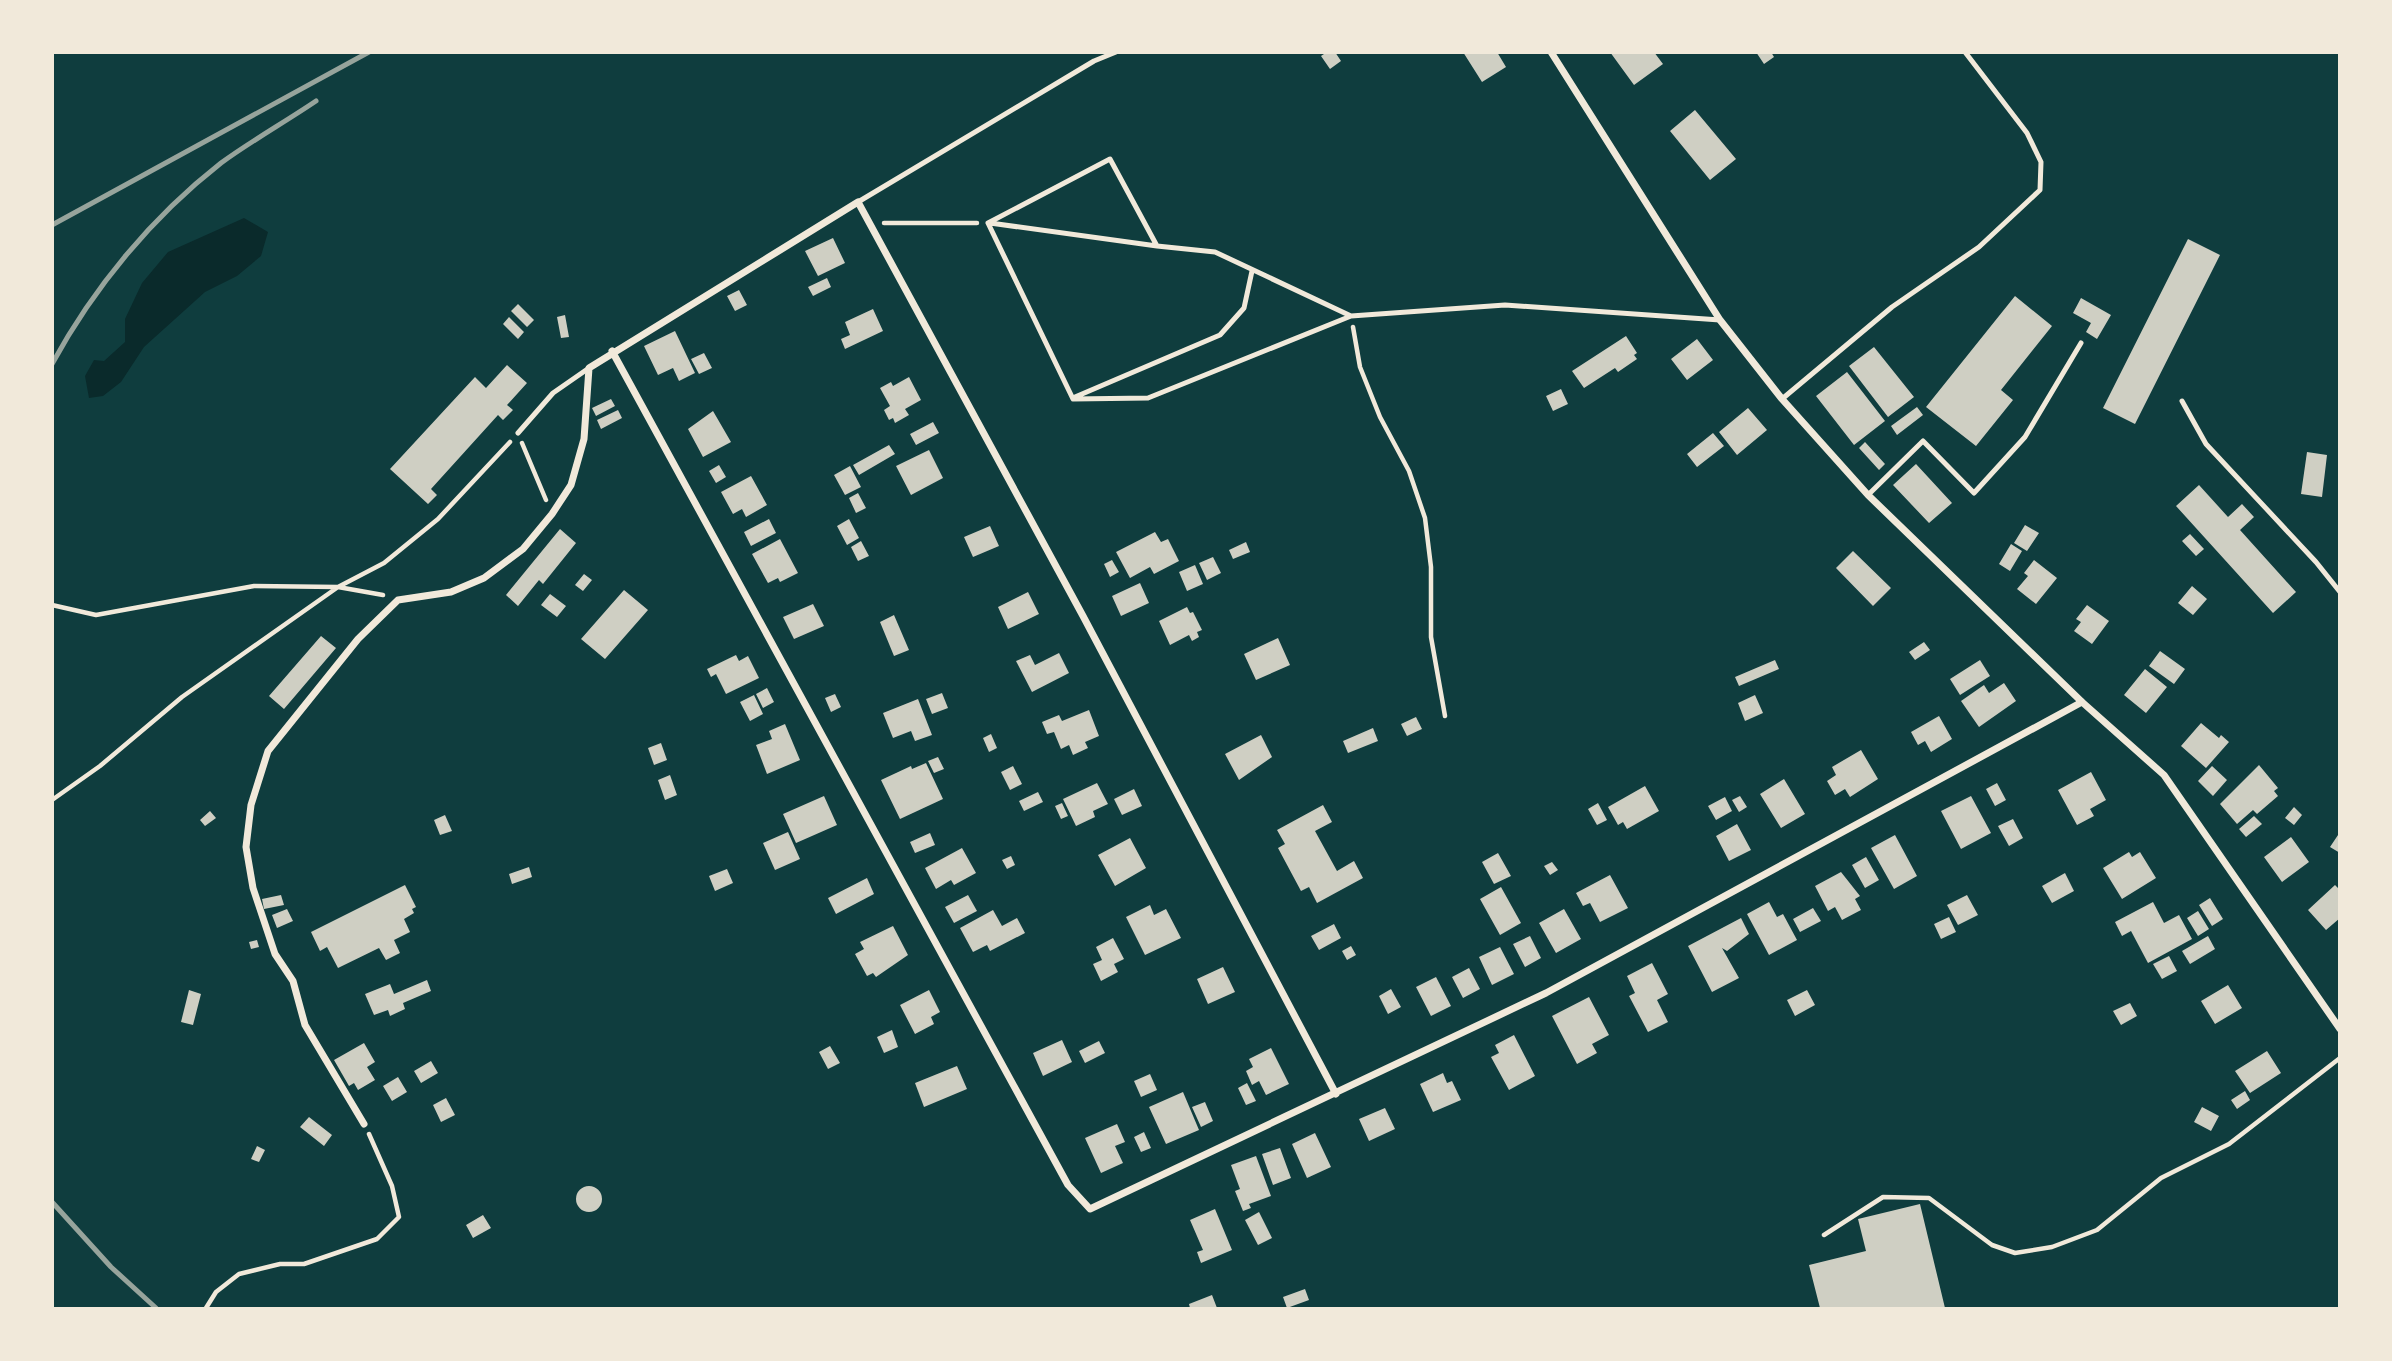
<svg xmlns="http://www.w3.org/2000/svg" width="2392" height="1361" font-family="'Fira Sans Condensed',sans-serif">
	<rect width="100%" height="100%" fill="#0f3d3e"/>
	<path fill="#0a2a2b" d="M244 218 268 232 261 256 237 276 205 292 144 347 121 382 103 396 89 398 85 376 94 360 104 361 125 342V319L142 283 168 252Z"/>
	<path fill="#cfcfc3" d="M1327 52H1335L1341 61 1330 69 1321 56Z
		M1463 52H1497L1506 67 1482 82Z
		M1610 52H1654L1663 64 1634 85Z
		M1756 52H1771L1774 57 1764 64Z
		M1695 110 1736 159 1710 180 1670 131Z
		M833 238 845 263 818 276 805 251Z
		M2188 239 2220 255 2135 424 2103 408Z
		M827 278 831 287 813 296 808 287Z
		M739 290 747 305 735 311 727 296Z
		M2015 296 2052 326 2001 390 2013 400 1976 446 1926 407Z
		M2081 298 2111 315 2097 339 2086 332 2091 323 2073 313Z
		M518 304 534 320 527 327 511 311Z
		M873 309 883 331 845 349 841 339 850 335 845 322Z
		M565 315 569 337 561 338 557 317Z
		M509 317 524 332 518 339 503 324Z
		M675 331 695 373 679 381 673 368 658 375 644 346Z
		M1626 336 1637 353 1634 355 1637 359 1618 372 1615 368 1584 388 1572 371Z
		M1697 339 1713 360 1687 380 1671 359Z
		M1874 347 1914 397 1888 417 1849 366Z
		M704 353 712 368 699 374 691 359Z
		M507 365 527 383 507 405 513 410 503 420 498 415 431 489 437 495 428 504 390 469 475 377 486 388Z
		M1847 372 1885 421 1854 445 1816 396Z
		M909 377 921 400 905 409 909 415 895 423 893 418 889 420 884 410 890 406 880 388 891 382 893 386Z
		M1561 389 1568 404 1553 411 1546 396Z
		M611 399 615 406 596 416 592 408Z
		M1917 407 1923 415 1897 435 1891 426Z
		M1748 408 1767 430 1737 455 1719 432Z
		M618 410 622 418 601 429 597 420Z
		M713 411 731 442 703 457 688 429Z
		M933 422 939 433 916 445 910 434Z
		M1713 433 1724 446 1697 467 1687 454Z
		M1865 442 1885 464 1879 470 1859 448Z
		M889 445 895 454 859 475 853 465Z
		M929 450 943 478 911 495 896 466Z
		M2307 452 2327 455 2322 497 2301 494Z
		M1916 464 1952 503 1929 523 1893 485Z
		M719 465 726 477 716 483 709 471Z
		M850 466 861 487 845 495 834 475Z
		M751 476 767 505 746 517 742 509 733 514 721 492Z
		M2199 485 2228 517 2242 504 2254 517 2240 530 2296 592 2273 613 2176 506Z
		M858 493 866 508 856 513 849 498Z
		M769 519 776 533 751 546 744 532Z
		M849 519 859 538 847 545 837 526Z
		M2025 525 2039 533 2027 551 2014 543Z
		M990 526 999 546 973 557 964 537Z
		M560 529 576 543 543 584 539 580 518 606 506 595Z
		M1155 532 1161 542 1168 539 1179 561 1154 574 1150 567 1130 578 1116 552Z
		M2190 534 2204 549 2196 556 2182 541Z
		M780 539 798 573 780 582 778 578 768 583 752 554Z
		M861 541 869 556 858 561 851 547Z
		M1246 542 1250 552 1233 559 1229 550Z
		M2011 544 2022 551 2010 571 1999 564Z
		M1853 551 1891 588 1873 606 1836 568Z
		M1213 557 1221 573 1207 580 1199 563Z
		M1112 560 1119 572 1110 577 1104 564Z
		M2034 560 2057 578 2036 604 2017 589 2028 576 2024 573Z
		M1195 565 1203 584 1187 591 1179 572Z
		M584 574 592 580 583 591 575 585Z
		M1140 583 1149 603 1121 616 1112 596Z
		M2192 586 2207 599 2193 615 2178 603Z
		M624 590 648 610 605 659 581 639Z
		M1028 592 1039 614 1008 629 998 607Z
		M550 594 566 606 557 617 541 605Z
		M813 604 824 626 794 639 783 617Z
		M2087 605 2109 621 2092 644 2074 631 2081 622 2076 619Z
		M1187 607 1190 613 1193 612 1202 630 1197 632 1199 637 1192 641 1189 635 1170 645 1159 621Z
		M894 615 909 650 894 656 880 622Z
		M321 636 336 648 284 709 269 696Z
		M1278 638 1290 665 1256 680 1244 654Z
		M1924 642 1930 650 1915 660 1909 652Z
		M2160 651 2185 669 2174 684 2149 666Z
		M1059 653 1069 673 1032 692 1016 661 1030 655 1035 665Z
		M736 655 739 661 748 656 759 678 726 694 716 674 711 677 707 669Z
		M1775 660 1779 669 1739 686 1735 677Z
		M1980 660 1990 676 1960 695 1950 679Z
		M2145 669 2167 687 2146 713 2124 695Z
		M2004 683 2016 701 1979 727 1961 701 1984 685 1989 693Z
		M767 688 774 702 763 708 756 694Z
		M942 693 948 708 932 714 926 699Z
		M835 694 841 707 831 712 825 698Z
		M754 695 763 714 750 721 740 702Z
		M1755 695 1763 713 1745 721 1738 703Z
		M918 699 932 735 915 741 911 731 893 738 883 713Z
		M1089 710 1099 736 1085 742 1088 748 1073 755 1069 745 1061 749 1054 732 1047 734 1042 722 1059 715 1062 721Z
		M1939 716 1952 739 1931 752 1925 741 1918 745 1911 732Z
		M1416 717 1422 729 1407 736 1401 724Z
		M2201 723 2219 738 2221 735 2229 742 2206 768 2181 746Z
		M785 724 800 760 767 774 756 745 772 739 769 731Z
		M1373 728 1378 741 1348 753 1343 741Z
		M991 734 997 748 989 752 983 738Z
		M1261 735 1272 757 1239 780 1225 754Z
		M661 743 667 760 654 765 648 748Z
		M1861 750 1878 779 1850 797 1845 789 1835 795 1827 781 1836 775 1832 767Z
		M938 757 944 769 934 773 928 761Z
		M926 763 943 799 900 819 881 780 911 766 912 769Z
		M2259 765 2278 788 2274 791 2278 796 2257 814 2253 810 2237 824 2220 804Z
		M1013 766 1022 784 1010 790 1001 772Z
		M2212 766 2227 780 2213 796 2198 781Z
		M2091 772 2106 800 2090 809 2094 816 2077 825 2058 790Z
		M670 775 677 795 665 800 658 780Z
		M1784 779 1805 814 1781 828 1760 794Z
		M1097 783 1108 804 1093 811 1095 817 1076 826 1063 799Z
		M1997 783 2006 800 1995 806 1986 789Z
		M1645 786 1659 811 1627 829 1623 822 1618 825 1608 807Z
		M1134 789 1142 806 1122 815 1114 799Z
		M1038 792 1043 802 1024 811 1019 801Z
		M824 796 837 825 796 843 783 814Z
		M1740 796 1747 807 1739 812 1732 800Z
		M1971 796 1991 833 1961 849 1941 811Z
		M1725 797 1732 811 1716 820 1708 806Z
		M1062 803 1068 816 1061 819 1055 806Z
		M1598 803 1607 820 1597 825 1588 809Z
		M1323 805 1332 822 1315 831 1337 871 1354 861 1363 878 1317 903 1309 887 1301 891 1278 848 1285 844 1277 830Z
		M2294 807 2302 815 2294 825 2285 818Z
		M210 811 216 818 205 826 200 820Z
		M445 815 452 831 440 835 434 820Z
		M2254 816 2262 824 2246 837 2239 829Z
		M2013 819 2023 838 2009 846 1998 826Z
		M1737 824 1751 850 1729 861 1716 836Z
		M788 832 800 859 775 870 763 843Z
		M2340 832V853L2330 847Z
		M930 833 935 845 915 853 910 842Z
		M1895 835 1917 876 1894 889 1871 848Z
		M2291 837 2309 862 2282 882 2264 857Z
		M1130 838 1146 868 1115 886 1098 855Z
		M962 848 976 873 954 885 951 880 936 889 925 868Z
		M2129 852 2132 857 2140 852 2156 878 2122 899 2103 868Z
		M1498 853 1511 876 1494 884 1482 862Z
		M1011 856 1015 865 1007 869 1002 860Z
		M1866 857 1879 880 1865 888 1852 865Z
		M1552 862 1558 870 1550 875 1544 866Z
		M529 867 532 877 512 884 509 874Z
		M727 869 733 883 715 891 709 876Z
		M1841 872 1860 896 1855 899 1861 910 1842 920 1835 907 1828 911 1815 886Z
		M2065 873 2074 891 2052 903 2042 886Z
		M1610 875 1628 908 1600 922 1590 903 1583 906 1576 893Z
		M867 878 874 894 836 914 828 898Z
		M405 885 416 907 412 909 414 913 404 919 410 932 394 940 400 953 386 960 379 948 338 968 327 947 320 951 311 932Z
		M2335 885 2340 890V918L2326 930 2308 910Z
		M1501 887 1521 923 1500 935 1480 899Z
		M281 895 284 905 264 909 262 899Z
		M968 895 977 911 954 923 945 907Z
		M1967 895 1978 915 1958 925 1947 905Z
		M2210 898 2223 919 2212 926 2199 905Z
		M1769 902 1777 917 1783 914 1797 940 1769 955 1747 914Z
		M2153 902 2164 923 2179 915 2192 939 2148 963 2131 931 2122 936 2115 922Z
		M1150 905 1154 915 1166 909 1181 938 1145 955 1126 917Z
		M1813 908 1821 921 1800 932 1793 919Z
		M287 909 293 921 277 928 272 915Z
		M1564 909 1581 939 1556 953 1539 923Z
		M993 910 1002 926 1017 918 1025 933 990 951 987 945 973 952 960 928Z
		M2198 911 2209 929 2198 936 2187 918Z
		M1949 917 1956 932 1941 939 1934 924Z
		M1741 918 1749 934 1727 951 1722 948 1739 978 1712 992 1688 946Z
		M1334 924 1341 938 1319 950 1311 936Z
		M893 926 908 955 876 977 873 973 867 976 855 954 864 949 860 942Z
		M1530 936 1541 958 1525 967 1513 944Z
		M2208 936 2215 949 2190 964 2182 951Z
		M1113 938 1124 959 1114 964 1118 972 1101 981 1093 964 1102 960 1096 947Z
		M257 940 259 947 251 949 249 942Z
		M1351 946 1356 955 1347 960 1342 951Z
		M1500 947 1514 974 1492 985 1479 957Z
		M2169 956 2177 971 2162 979 2153 964Z
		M1652 963 1668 994 1657 1000 1668 1022 1648 1032 1629 996 1635 993 1627 976Z
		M1223 967 1235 992 1208 1004 1197 979Z
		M1469 968 1480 989 1463 998 1452 977Z
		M1436 977 1451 1006 1431 1016 1416 987Z
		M427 980 431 991 403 1003 405 1009 390 1016 388 1010 374 1015 365 994 390 984 394 994Z
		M2228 985 2242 1008 2215 1024 2201 1001Z
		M1391 989 1401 1007 1388 1014 1379 996Z
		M189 990 201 994 193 1025 181 1022Z
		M929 990 940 1012 931 1017 934 1024 915 1034 900 1005Z
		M1807 990 1815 1005 1795 1016 1787 1000Z
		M1589 997 1609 1035 1592 1044 1597 1053 1577 1064 1552 1016Z
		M2130 1003 2137 1016 2121 1025 2113 1011Z
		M892 1030 898 1047 884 1053 877 1037Z
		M1514 1035 1535 1076 1509 1090 1491 1057 1499 1053 1495 1045Z
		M1062 1040 1072 1062 1043 1076 1033 1053Z
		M1099 1041 1105 1053 1085 1063 1079 1051Z
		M364 1043 375 1062 367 1067 375 1080 358 1090 354 1083 349 1086 334 1060Z
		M830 1046 840 1063 828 1069 819 1052Z
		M1271 1048 1289 1084 1266 1095 1259 1081 1252 1085 1246 1071 1253 1067 1249 1059Z
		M2267 1051 2281 1073 2250 1093 2235 1071Z
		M431 1061 438 1073 421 1083 414 1071Z
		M957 1066 967 1089 924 1107 915 1083Z
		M1443 1073 1447 1083 1452 1081 1461 1100 1433 1112 1420 1084Z
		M1150 1074 1157 1090 1141 1097 1134 1081Z
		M398 1077 407 1092 392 1101 383 1086Z
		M1247 1083 1256 1101 1246 1105 1238 1088Z
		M2245 1091 2250 1100 2237 1109 2231 1100Z
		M1183 1092 1199 1130 1166 1144 1149 1107Z
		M446 1098 455 1115 441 1122 433 1105Z
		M1205 1102 1213 1121 1201 1127 1192 1107Z
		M2202 1107 2219 1116 2211 1131 2194 1122Z
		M1385 1108 1395 1129 1369 1141 1359 1119Z
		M309 1117 332 1135 324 1146 300 1127Z
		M1117 1124 1125 1142 1115 1146 1123 1163 1101 1173 1085 1138Z
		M1144 1132 1151 1148 1141 1152 1134 1137Z
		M1315 1133 1331 1167 1307 1178 1292 1144Z
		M257 1146 265 1150 259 1162 251 1159Z
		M1280 1148 1291 1178 1273 1185 1262 1154Z
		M1256 1156 1271 1196 1249 1204 1251 1208 1243 1211 1235 1191 1240 1189 1231 1165Z
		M576 1199a13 13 0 1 1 26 0a13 13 0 1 1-26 0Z
		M1920 1204 1945 1308H1820L1809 1265 1866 1251 1858 1219Z
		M1215 1209 1232 1250 1201 1263 1197 1252 1203 1250 1190 1220Z
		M1259 1212 1272 1238 1258 1245 1245 1220Z
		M483 1215 491 1228 473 1238 466 1225Z
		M1305 1289 1309 1300 1287 1308 1283 1297Z
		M1212 1295 1217 1308H1190L1189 1304Z"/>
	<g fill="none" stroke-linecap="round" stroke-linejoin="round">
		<path stroke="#f1e9da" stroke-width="4.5" d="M884 223H977
			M1353 327 1360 367 1380 417 1409 471 1425 518 1431 567V637L1445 716
			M522 443 546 500
			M52 605 96 615 254 586 338 587 383 595
			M52 800 100 766 182 697 338 587 384 563 438 519 510 442
			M1824 1235 1883 1197 1929 1198 1992 1245 2015 1253 2052 1247 2097 1230 2161 1178 2229 1144 2340 1058
			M206 1308 216 1292 239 1274 280 1264H304L377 1239 399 1217 392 1186 369 1134"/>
		<path stroke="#f1e9da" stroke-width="5" d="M858 202 1094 61 1116 52
			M990 223 1157 246
			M1075 397 1220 335 1244 308 1252 271
			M1073 399 1148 398 1351 316 1505 305 1720 320
			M1073 399 988 223 1110 159 1157 246 1215 252 1351 316
			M1782 399 1892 307 1979 247 2040 190 2041 162 2027 133 1965 52
			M2182 401 2206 444 2316 562 2340 592
			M518 433 553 393 589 368
			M1868 495 1923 441 1974 493 2025 437 2081 343"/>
		<path stroke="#f1e9da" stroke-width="7" d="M1551 52 1720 320 1782 399 1868 495 2082 702 2164 775 2340 1029
			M612 351 1068 1185 1090 1209 1546 993 2082 702
			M364 1124 305 1025 293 981 275 954 253 888 246 847 251 805 268 751 358 639 398 600 451 592 484 578 523 549 552 514 571 485 584 439 589 368 858 202 1083 616 1336 1094"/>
		<path stroke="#97a49c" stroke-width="5" d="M52 225 369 52
			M52 364C94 287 152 217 221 163 251 141 285 122 316 101
			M52 1202 111 1267 156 1308"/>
	</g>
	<rect width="2392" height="1361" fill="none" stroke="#f1e9da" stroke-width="108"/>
</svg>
